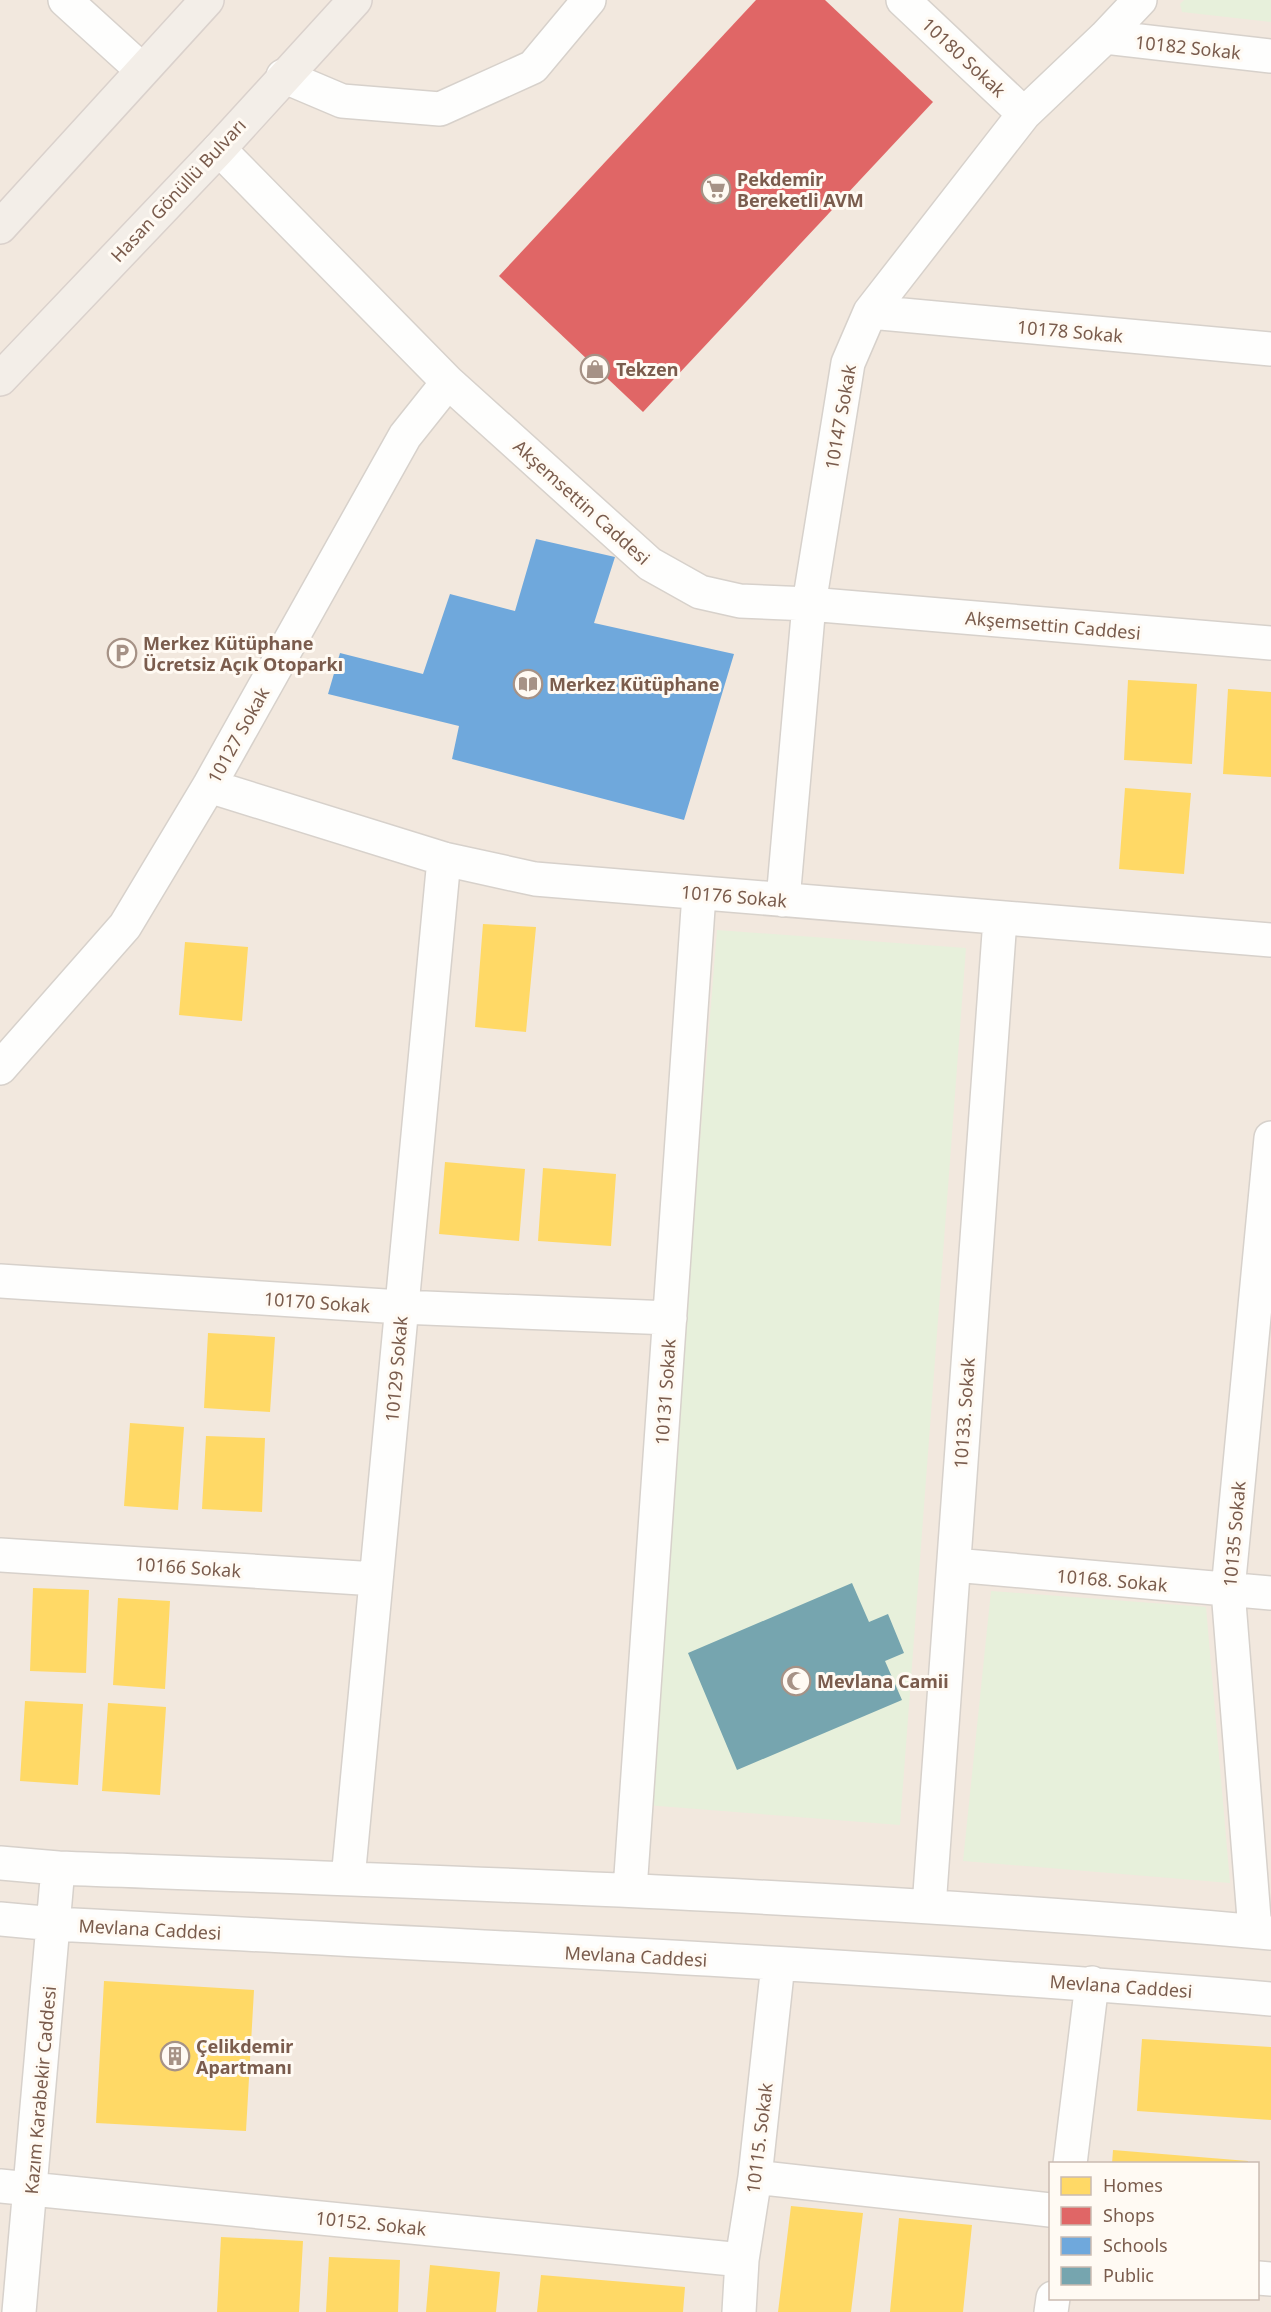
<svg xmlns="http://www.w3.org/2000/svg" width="1271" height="2312" font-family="'Noto Sans',sans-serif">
	<rect width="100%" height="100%" fill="#f9f5f0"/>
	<path fill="#f2e8de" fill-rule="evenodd" d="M0 0H1271V2312H0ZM1050 2164H1258V2298H1050Z"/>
	<path fill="#e7f0db" d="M1184 0H1271V22L1182 12 1180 4Z
		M717 930 966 948 900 1825 646 1805Z
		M991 1591 1206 1607 1230 1883 963 1861Z"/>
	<path fill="#ffd966" d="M1128 680 1197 684 1192 764 1124 760Z
		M1228 689 1271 692V777L1223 774Z
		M1125 788 1191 793 1184 874 1119 869Z
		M483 924 536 927 526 1032 475 1027Z
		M185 942 248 947 242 1021 179 1015Z
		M445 1162 525 1169 519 1241 439 1234Z
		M543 1168 616 1174 611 1246 538 1241Z
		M208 1333 275 1337 270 1412 204 1408Z
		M130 1423 184 1427 178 1510 124 1506Z
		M206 1436 265 1438 262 1512 202 1509Z
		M33 1588 89 1590 86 1673 30 1671Z
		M118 1598 170 1601 165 1689 113 1685Z
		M25 1701 83 1704 78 1785 20 1781Z
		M108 1703 166 1707 160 1795 102 1791Z
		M104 1981 254 1990 246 2131 96 2123Z
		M1142 2039 1271 2047V2120L1137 2111Z
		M1113 2150 1248 2161V2164H1112Z
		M791 2206 863 2213 851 2312H778Z
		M899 2218 972 2225 963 2312H890Z
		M221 2237 303 2241 299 2312H217Z
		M329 2257 400 2260 398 2312H326Z
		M430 2265 500 2272 496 2312H426Z
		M541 2275 685 2287 683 2312H537Z"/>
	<path fill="#e06666" d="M756 0H825L933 102 643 412 499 276Z"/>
	<path fill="#6fa8dc" d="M536 539 615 557 594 623 734 654 684 820 452 759 459 726 328 694 340 653 423 674 450 594 515 611Z"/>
	<path fill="#76a5af" d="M852 1583 869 1622 888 1614 904 1653 885 1661 902 1700 737 1770 688 1653Z"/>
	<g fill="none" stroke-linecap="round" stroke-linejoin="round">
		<g stroke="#d7d1cb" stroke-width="36">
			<path id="minor" d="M65 0 142 70
				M903 0 1024 114
				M1105 37 1271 56
				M283 76 342 101 440 109 533 67 589 0
				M219 149 448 382 650 564 700 592 740 601 809 604 1271 643
				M870 312 1271 349
				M209 786 444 859 535 879 1271 940
				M783 900 809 604 848 363 870 312 1024 114 1105 37 1140 0
				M0 1068 125 926 209 786 405 436 448 382
				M0 1281 401 1307 670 1318
				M0 1555 376 1579
				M954 1565 1271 1593
				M0 1863 58 1868C463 1883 868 1896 1271 1933
				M348 1879 444 859
				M630 1890 699 894
				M929 1907 1000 919
				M0 1919 55 1924C460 1946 866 1964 1271 1999
				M1255 1931 1228 1590 1271 1138
				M1070 2164 1092 1983
				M755 2177 1050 2210
				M0 2186 742 2260
				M1258 2278 1271 2279
				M19 2312 58 1868
				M739 2312 742 2260 755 2177 778 1964
				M1051 2312 1053 2298"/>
		</g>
		<g stroke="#dad1cc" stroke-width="36">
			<path id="major" d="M0 227 207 0
				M0 379 219 149 355 0"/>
		</g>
		<use href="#minor" stroke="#fefefd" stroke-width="33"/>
		<use href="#major" stroke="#f3eee8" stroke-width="33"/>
	</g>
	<defs>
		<g id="supermarket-ring" transform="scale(1.5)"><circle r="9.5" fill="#fffaf3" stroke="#a69286" stroke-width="1.5"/><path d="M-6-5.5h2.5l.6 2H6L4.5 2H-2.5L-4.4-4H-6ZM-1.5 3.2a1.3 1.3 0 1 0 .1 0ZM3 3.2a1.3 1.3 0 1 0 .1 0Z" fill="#a69286"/></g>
		<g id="shop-ring" transform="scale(1.5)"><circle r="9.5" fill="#fffaf3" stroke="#a69286" stroke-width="1.5"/><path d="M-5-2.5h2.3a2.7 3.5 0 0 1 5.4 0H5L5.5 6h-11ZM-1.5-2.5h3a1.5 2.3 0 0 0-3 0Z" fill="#a69286"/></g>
		<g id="parking-ring" transform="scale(1.5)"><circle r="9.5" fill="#fffaf3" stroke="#a69286" stroke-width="1.5"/><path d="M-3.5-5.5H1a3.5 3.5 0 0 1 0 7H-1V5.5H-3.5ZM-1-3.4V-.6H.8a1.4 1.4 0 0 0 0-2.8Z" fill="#a69286"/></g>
		<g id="library-ring" transform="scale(1.5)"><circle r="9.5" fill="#fffaf3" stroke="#a69286" stroke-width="1.5"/><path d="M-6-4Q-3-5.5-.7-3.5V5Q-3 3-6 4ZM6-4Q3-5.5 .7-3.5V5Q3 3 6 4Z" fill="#a69286"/></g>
		<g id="mosque-ring" transform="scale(1.5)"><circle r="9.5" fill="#fffaf3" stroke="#a69286" stroke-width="1.5"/><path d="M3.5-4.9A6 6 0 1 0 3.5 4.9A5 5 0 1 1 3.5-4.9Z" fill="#a69286"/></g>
		<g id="building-ring" transform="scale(1.5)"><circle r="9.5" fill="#fffaf3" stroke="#a69286" stroke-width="1.5"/><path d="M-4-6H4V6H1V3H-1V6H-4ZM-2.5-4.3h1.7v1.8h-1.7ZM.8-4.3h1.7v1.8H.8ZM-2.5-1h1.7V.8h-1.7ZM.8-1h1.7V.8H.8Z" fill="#a69286"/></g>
	</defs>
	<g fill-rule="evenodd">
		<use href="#supermarket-ring" x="716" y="189"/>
		<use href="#shop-ring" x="595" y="369"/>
		<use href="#parking-ring" x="122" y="653"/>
		<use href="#library-ring" x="528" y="684"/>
		<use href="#mosque-ring" x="796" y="1681"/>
		<use href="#building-ring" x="175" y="2056"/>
	</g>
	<g text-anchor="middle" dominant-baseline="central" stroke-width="6" stroke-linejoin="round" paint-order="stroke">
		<g font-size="18" fill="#7a5c4d" stroke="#fffaf3">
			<text transform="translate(1188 47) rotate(6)">10182 Sokak</text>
			<text transform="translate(964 57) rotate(43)">10180 Sokak</text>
			<text transform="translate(178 190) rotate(-47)">Hasan Gönüllü Bulvarı</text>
			<text transform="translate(1070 331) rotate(5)">10178 Sokak</text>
			<text transform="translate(840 417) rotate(-80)">10147 Sokak</text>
			<text transform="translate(582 502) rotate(42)">Akşemsettin Caddesi</text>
			<text transform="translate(1053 625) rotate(5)">Akşemsettin Caddesi</text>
			<text transform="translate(238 735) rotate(-61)">10127 Sokak</text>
			<text transform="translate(734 896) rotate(5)">10176 Sokak</text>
			<text transform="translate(317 1302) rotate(4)">10170 Sokak</text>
			<text transform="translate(396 1369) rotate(-85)">10129 Sokak</text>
			<text transform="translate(665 1392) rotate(-86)">10131 Sokak</text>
			<text transform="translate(964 1413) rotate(-86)">10133. Sokak</text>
			<text transform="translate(1234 1534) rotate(-85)">10135 Sokak</text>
			<text transform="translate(188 1567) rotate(4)">10166 Sokak</text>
			<text transform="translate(1112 1580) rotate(5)">10168. Sokak</text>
			<text transform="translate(150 1929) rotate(3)">Mevlana Caddesi</text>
			<text transform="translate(636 1956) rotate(3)">Mevlana Caddesi</text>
			<text transform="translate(1121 1986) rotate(4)">Mevlana Caddesi</text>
			<text transform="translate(40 2090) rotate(-85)">Kazım Karabekir Caddesi</text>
			<text transform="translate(759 2138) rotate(-83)">10115. Sokak</text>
			<text transform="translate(371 2223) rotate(6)">10152. Sokak</text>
		</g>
		<g font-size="18" font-weight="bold" fill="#7a5c4d" stroke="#fffaf3" text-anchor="start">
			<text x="737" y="179">Pekdemir<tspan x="737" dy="21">Bereketli AVM</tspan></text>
			<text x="616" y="369">Tekzen</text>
			<text x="143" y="643">Merkez Kütüphane<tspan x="143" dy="21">Ücretsiz Açık Otoparkı</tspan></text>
			<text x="549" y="684">Merkez Kütüphane</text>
			<text x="817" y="1681">Mevlana Camii</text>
			<text x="196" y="2046">Çelikdemir<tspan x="196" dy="21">Apartmanı</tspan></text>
		</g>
	</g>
	<rect x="1049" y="2162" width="210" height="138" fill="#fffaf3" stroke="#cabbb1" stroke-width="1.5"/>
	<rect x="1061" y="2177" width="30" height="18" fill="#ffd966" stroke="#cabbb1" stroke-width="1.5"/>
	<text x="1103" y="2192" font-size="18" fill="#7a5c4d">Homes</text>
	<rect x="1061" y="2207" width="30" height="18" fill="#e06666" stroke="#cabbb1" stroke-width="1.5"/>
	<text x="1103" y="2222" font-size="18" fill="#7a5c4d">Shops</text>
	<rect x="1061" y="2237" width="30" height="18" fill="#6fa8dc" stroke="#cabbb1" stroke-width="1.5"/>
	<text x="1103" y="2252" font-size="18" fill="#7a5c4d">Schools</text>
	<rect x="1061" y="2267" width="30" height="18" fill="#76a5af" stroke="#cabbb1" stroke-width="1.5"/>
	<text x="1103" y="2282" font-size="18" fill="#7a5c4d">Public</text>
</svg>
